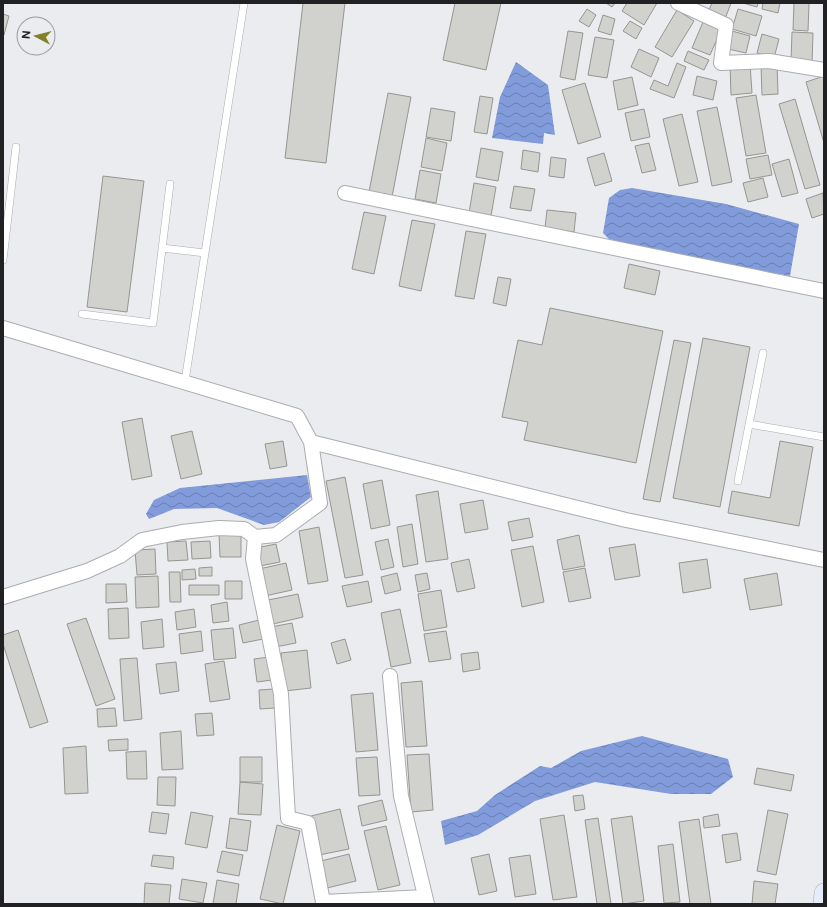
<svg xmlns="http://www.w3.org/2000/svg" width="827" height="907" font-family="'Public Sans',sans-serif">
	<defs>
		<pattern id="water-waves" width="16" height="10" patternUnits="userSpaceOnUse"><rect width="16" height="10" fill="#819bdb"/><path d="M0 5q4-4 8 0t8 0" fill="none" stroke="#697eb1"/></pattern>
	</defs>
	<rect width="100%" height="100%" fill="#ebecf0"/>
	<path fill="url(#water-waves)" d="M516 62 548 85 555 135 544 133 543 144 492 138 500 97Z
		M632 188 726 204 799 224 790 276 651 251 609 239 603 233 609 198 620 190Z
		M307 475 311 497 279 522 264 525 217 508 174 509 149 519 146 514 154 500 180 488Z
		M642 736 728 759 733 777 711 794H671L595 782 535 801 478 835 445 845 441 821 477 811 495 795 540 766 551 768 581 751Z"/>
	<path fill="#d1d1cd" stroke="#959591" d="M303 3H345L326 163 285 158Z
		M455 3H501L486 70 443 60Z
		M606 3H615L612 7Z
		M627 3H657L644 25 622 11Z
		M712 3H731L725 19 708 12Z
		M743 3H758L757 7Z
		M763 3H780L778 13 762 9Z
		M794 3H809L808 31 793 30Z
		M587 9 596 15 589 27 579 21Z
		M738 9 762 16 756 36 732 29Z
		M677 10 694 21 672 57 655 47Z
		M3 14 9 16 4 35H3Z
		M603 15 615 19 611 35 598 31Z
		M630 21 642 28 636 39 623 31Z
		M703 22 721 30 710 55 692 48Z
		M568 31 583 33 575 80 560 77Z
		M732 31 750 36 746 53 728 49Z
		M792 32 813 33 812 63 791 62Z
		M762 34 779 39 774 58 757 53Z
		M595 37 614 40 607 78 588 75Z
		M639 49 659 58 651 77 631 67Z
		M688 51 709 60 704 70 684 61Z
		M677 63 686 67 674 98 650 89 654 80 668 86Z
		M750 64 752 93 731 95 730 65Z
		M777 64 778 94 762 95 761 65Z
		M697 76 717 81 713 100 693 95Z
		M824 76V143L806 82Z
		M632 77 638 105 618 110 613 81Z
		M585 83 601 137 578 144 562 90Z
		M388 93 411 97 392 197 369 192Z
		M756 95 766 153 746 156 736 98Z
		M480 96 493 98 487 134 474 132Z
		M795 99 820 185 805 189 779 104Z
		M717 107 732 182 712 186 697 111Z
		M431 108 455 112 451 141 426 137Z
		M644 109 650 137 631 141 625 113Z
		M682 114 698 182 679 186 663 119Z
		M426 138 447 143 442 171 421 167Z
		M649 143 656 170 642 173 635 146Z
		M481 148 503 152 498 181 476 177Z
		M523 150 540 153 538 172 521 169Z
		M604 153 612 181 595 186 587 158Z
		M768 155 772 175 750 179 746 159Z
		M551 157 566 159 564 178 549 176Z
		M789 159 798 193 782 197 772 164Z
		M420 170 441 174 436 203 415 199Z
		M103 176 144 181 127 312 87 307Z
		M763 178 768 197 748 202 743 183Z
		M474 183 496 187 491 216 469 213Z
		M514 186 535 189 531 211 510 208Z
		M823 193 824 214 812 218 806 199Z
		M547 210 576 213 574 232 545 228Z
		M364 212 386 216 374 274 352 269Z
		M412 220 435 224 421 291 399 286Z
		M466 231 486 234 474 299 455 296Z
		M629 264 660 271 655 295 624 288Z
		M498 277 511 279 506 306 493 303Z
		M550 308 663 331 636 463 524 440 528 422 502 417 518 340 542 345Z
		M703 338 750 347 720 507 673 498Z
		M674 340 691 343 660 502 643 499Z
		M142 418 152 476 132 480 122 422Z
		M192 431 202 474 181 479 171 436Z
		M283 441 287 466 270 469 265 444Z
		M780 441 813 447 799 526 728 513 732 491 770 498Z
		M345 477 363 575 345 578 326 481Z
		M382 480 390 525 371 529 363 484Z
		M438 491 448 559 426 562 416 495Z
		M483 500 488 529 465 533 460 504Z
		M529 518 533 537 512 541 508 522Z
		M412 524 418 564 403 567 397 527Z
		M319 527 328 581 308 584 299 531Z
		M219 534H241V557H220Z
		M579 535 585 566 563 570 557 540Z
		M388 539 394 567 381 570 375 542Z
		M186 541 188 560 168 561 167 542Z
		M210 541 211 558 192 559 191 542Z
		M276 544 280 562 260 566 256 548Z
		M635 544 640 576 615 580 609 548Z
		M533 546 544 602 522 607 511 550Z
		M155 549 156 574 137 575 135 550Z
		M469 559 475 588 457 592 451 563Z
		M707 559 711 588 683 593 679 563Z
		M286 563 292 590 265 596 259 569Z
		M212 567V576H199V568Z
		M585 568 591 598 569 602 563 572Z
		M195 569 196 579 182 580V570Z
		M169 572H180L181 602H170Z
		M397 573 401 590 385 594 381 577Z
		M427 573 430 589 418 592 415 575Z
		M777 573 782 605 750 610 744 579Z
		M158 576 159 607 136 608 135 577Z
		M225 581H242V599H225Z
		M368 581 372 602 347 607 342 586Z
		M106 584H126L127 602 106 603Z
		M189 585H219V595H189Z
		M441 590 447 627 424 631 418 594Z
		M298 594 303 617 273 624 268 600Z
		M227 602 229 621 213 623 211 605Z
		M128 608 129 638 109 639 108 609Z
		M194 609 196 627 177 630 175 612Z
		M400 609 411 663 391 667 381 613Z
		M86 618 115 699 96 706 67 624Z
		M162 619 164 647 143 649 141 622Z
		M259 620 263 639 243 643 239 625Z
		M292 623 296 643 275 647 271 627Z
		M233 628 236 658 214 660 211 630Z
		M18 630 48 722 30 728 3 644V635Z
		M201 631 203 651 181 654 179 634Z
		M446 631 451 659 429 662 424 634Z
		M345 639 351 660 337 664 331 643Z
		M307 650 311 688 285 691 281 653Z
		M478 652 480 669 463 672 461 654Z
		M269 657 272 680 257 682 254 659Z
		M137 658 142 719 124 721 120 659Z
		M224 661 230 699 210 702 205 664Z
		M176 662 179 691 160 694 156 664Z
		M422 681 427 746 406 747 401 683Z
		M274 689 275 708 260 709 259 690Z
		M373 693 378 750 356 752 351 695Z
		M115 708 117 726 98 727 97 709Z
		M212 713 214 735 197 736 195 714Z
		M181 731 183 769 162 770 160 733Z
		M128 739V750L109 751 108 740Z
		M86 746 88 793 65 794 63 748Z
		M146 751 147 779H127L126 752Z
		M429 754 433 810 411 812 407 755Z
		M240 757H262V782H240Z
		M377 757 380 795 359 796 356 758Z
		M757 768 794 775 791 791 754 784Z
		M158 777H176L175 806 157 805Z
		M240 782 263 784 261 815 238 814Z
		M583 795 585 809 575 811 573 796Z
		M382 800 387 820 362 826 358 806Z
		M340 809 349 849 319 855 311 816Z
		M768 810 788 814 776 875 757 871Z
		M152 812 169 814 166 834 149 832Z
		M191 812 213 816 207 848 185 844Z
		M718 814 720 826 704 828 703 817Z
		M564 815 577 897 553 900 540 819Z
		M632 816 644 901 623 904 611 819Z
		M230 818 251 821 247 851 226 848Z
		M598 818 611 904H597L585 820Z
		M699 819 711 904H690L679 822Z
		M277 825 300 831 283 904 260 899Z
		M386 826 400 885 378 890 364 831Z
		M737 833 741 860 726 863 722 835Z
		M673 844 680 902 664 903 658 846Z
		M222 851 243 855 239 876 217 872Z
		M349 854 356 881 327 888 321 861Z
		M489 854 497 891 479 895 471 858Z
		M153 855 174 857 173 869 151 866Z
		M530 855 536 894 515 897 509 858Z
		M182 879 207 883 203 903 179 899Z
		M217 880 239 884 236 904H213Z
		M754 881 778 884 775 904H752Z
		M145 883 171 885 169 904H144Z"/>
	<g fill="none" stroke-linecap="round" stroke-linejoin="round">
		<g stroke="#abacb0" stroke-width="8">
			<path id="lane" d="M162 248 205 253
				M3 260 16 147
				M82 314 153 323 170 184
				M185 381 244 3
				M749 424 824 437
				M738 481 763 353"/>
		</g>
		<g stroke="#abacb0" stroke-width="16">
			<path id="street" d="M678 3 726 25 721 63 769 61 824 70
				M345 193 824 291
				M3 328 297 416 311 442 626 520 824 560
				M311 442 320 503 276 535 255 537 253 559 281 694 288 818 308 823 323 902 425 897
				M3 597 87 571 120 556 142 540 182 532 219 528 244 529 255 537
				M390 676 401 796 427 904"/>
		</g>
		<g stroke="#abacb0" stroke-width="20">
			<path id="secondary" d="M823 904 824 893"/>
		</g>
		<use href="#lane" stroke="#fff" stroke-width="7"/>
		<use href="#street" stroke="#fff" stroke-width="14"/>
		<use href="#secondary" stroke="#e5ecfc" stroke-width="19"/>
	</g>
	<rect width="827" height="907" fill="none" stroke="#212123" stroke-width="8"/>
	<g transform="translate(36 36) rotate(277)"><circle r="19" fill="#ebecf0" stroke="#9a9b9e"/>
	<path d="M0-3L7 15L0 10L-7 15Z" fill="#828029"/>
	<text y="-6" font-size="11" font-weight="bold" text-anchor="middle" fill="#212123">N</text>
	</g>
</svg>
